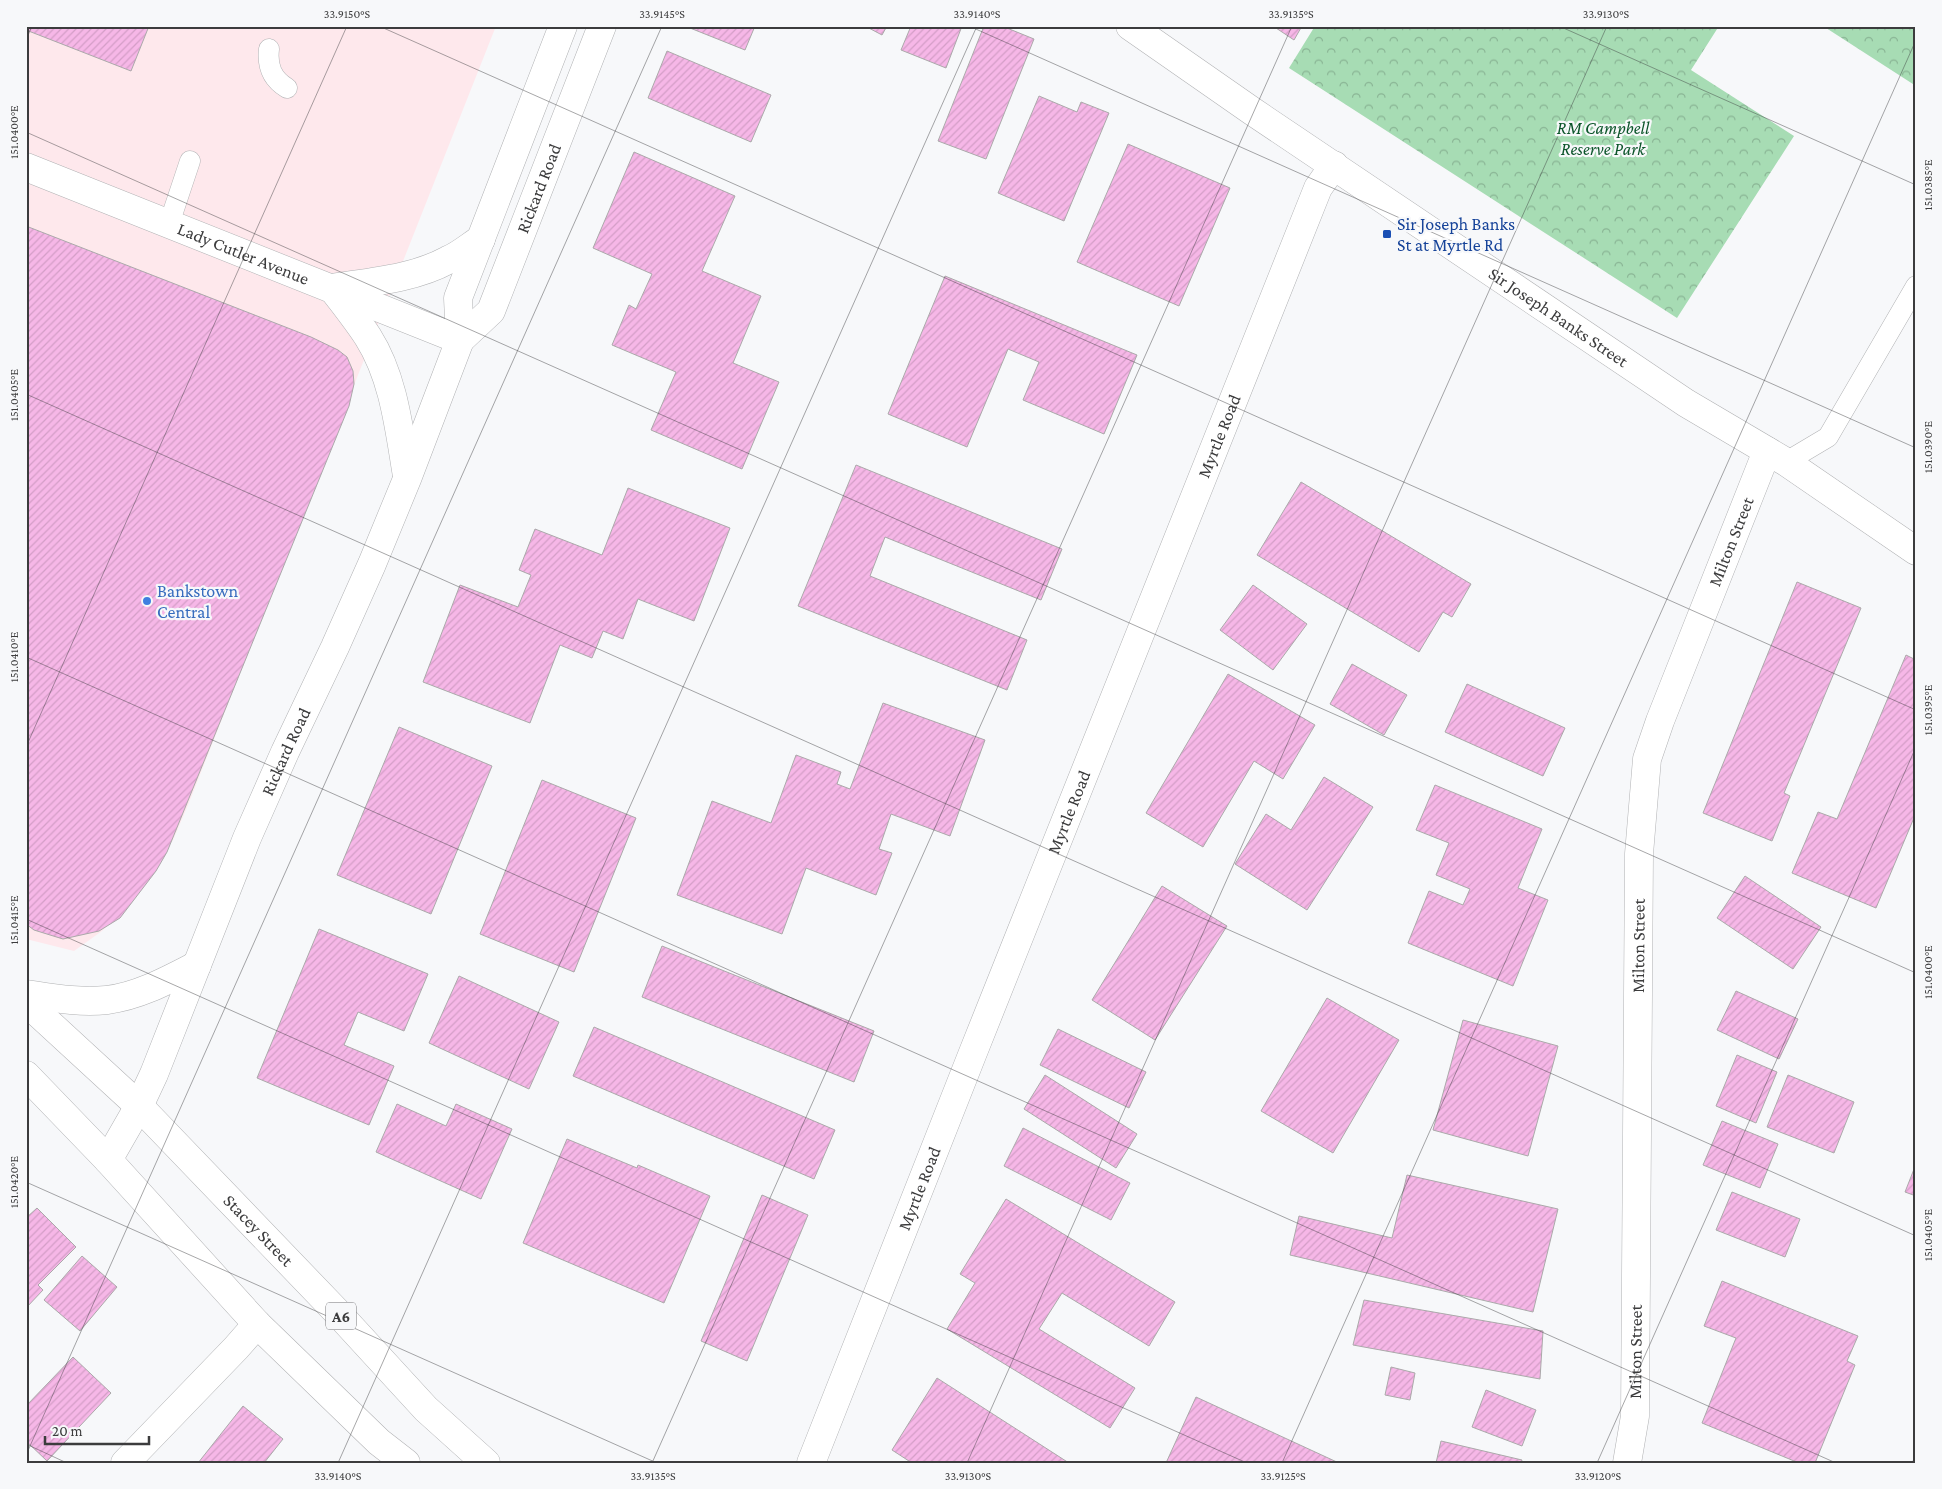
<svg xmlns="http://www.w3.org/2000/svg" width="1942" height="1489" font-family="'Crimson Pro',serif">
	<defs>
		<pattern id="park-crowns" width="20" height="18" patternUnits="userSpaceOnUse" patternTransform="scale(1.25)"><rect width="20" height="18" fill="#a7dcb4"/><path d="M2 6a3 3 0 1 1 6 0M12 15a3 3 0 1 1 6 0" fill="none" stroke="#89b494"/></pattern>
		<pattern id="building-hatch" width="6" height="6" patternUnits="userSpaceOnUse" patternTransform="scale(1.25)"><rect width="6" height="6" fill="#f6b7e7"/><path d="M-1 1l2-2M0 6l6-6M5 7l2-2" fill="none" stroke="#d49ec7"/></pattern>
	</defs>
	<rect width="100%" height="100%" fill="#f7f8fa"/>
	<path fill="#fee8ec" d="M26 26H496L188 805 173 840 125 909 102 931 74 951 26 939Z"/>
	<path fill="url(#park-crowns)" d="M1315 26H1719L1691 70 1794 136 1677 318 1289 68Z
		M1823 26H1916V86Z"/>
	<path fill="url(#building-hatch)" stroke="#aba9aa" d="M26 26H149L131 71 26 30Z
		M685 26H755L745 50Z
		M865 26H887L882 35Z
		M911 26H962L946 68 901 50Z
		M984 26H1002L1034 39 986 159 938 141Z
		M1273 26H1302L1294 40Z
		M667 51 771 95 751 142 648 98Z
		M1039 96 1077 112 1081 102 1109 113 1064 221 998 193Z
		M1128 144 1230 188 1179 306 1077 262Z
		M634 152 735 196 702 271 761 296 733 363 779 382 742 469 651 430 676 372 612 345 629 305 636 309 652 274 593 248Z
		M26 226 311 337 338 350 347 357 353 371 354 384 349 406 167 852 156 871 120 918 99 931 63 939 34 930 26 924Z
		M945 276 1137 355 1104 434 1023 400 1039 362 1008 349 967 447 888 414Z
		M856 465 1062 549 1041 600 885 537 870 576 1027 640 1007 690 798 606Z
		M1301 482 1471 584 1452 617 1443 612 1419 652 1257 555Z
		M628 488 730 528 694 621 638 599 623 639 603 631 592 658 560 645 530 723 423 682 460 585 518 607 531 575 519 570 535 529 602 555Z
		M1797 582 1861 608 1784 793 1790 796 1772 841 1703 813Z
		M1253 585 1307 624 1273 670 1220 630Z
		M1906 655 1916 660V813L1876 908 1792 873 1818 812 1837 819Z
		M1352 664 1407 695 1384 735 1330 704Z
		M1228 674 1315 725 1283 779 1254 761 1203 847 1146 813Z
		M1467 684 1565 728 1543 776 1445 732Z
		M883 703 985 740 950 836 891 814 879 849 892 853 876 895 806 868 782 934 677 895 712 801 771 823 796 755 841 772 837 784 850 789Z
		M399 727 492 766 431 914 337 875Z
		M1324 777 1373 807 1307 910 1235 864 1266 814 1291 830Z
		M542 780 636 818 574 972 480 934Z
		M1435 785 1542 829 1518 888 1548 900 1513 986 1408 943 1429 891 1463 905 1470 889 1436 875 1449 843 1416 830Z
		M1745 876 1821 927 1793 969 1717 918Z
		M1162 886 1227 926 1155 1040 1092 1000Z
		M319 929 428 974 404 1031 358 1012 344 1045 394 1066 369 1125 257 1078Z
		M662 946 874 1031 854 1082 642 997Z
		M459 976 559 1022 529 1089 429 1043Z
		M1736 991 1798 1019 1779 1059 1717 1030Z
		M1327 998 1399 1040 1333 1153 1261 1111Z
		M1463 1020 1558 1046 1528 1156 1433 1130Z
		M594 1027 835 1130 814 1179 573 1076Z
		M1058 1029 1146 1072 1129 1108 1040 1065Z
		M1737 1055 1777 1072 1756 1123 1716 1106Z
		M1045 1075 1137 1134 1116 1168 1024 1109Z
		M1788 1075 1854 1102 1834 1153 1767 1127Z
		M397 1104 446 1126 456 1104 512 1129 481 1199 376 1152Z
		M1722 1121 1778 1144 1760 1188 1703 1165Z
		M1023 1128 1130 1183 1111 1220 1004 1166Z
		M567 1139 637 1168 638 1165 710 1196 664 1303 523 1243Z
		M1916 1164V1196L1905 1192Z
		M1407 1175 1558 1209 1533 1312 1290 1255 1299 1216 1392 1238Z
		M1732 1192 1800 1219 1785 1257 1716 1230Z
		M762 1195 808 1215 747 1361 701 1341Z
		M1006 1199 1175 1302 1149 1346 1062 1293 1039 1329 1135 1388 1110 1428 947 1329 975 1283 960 1274Z
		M37 1208 76 1247 38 1285 43 1290 26 1308V1218Z
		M82 1256 117 1287 80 1331 44 1300Z
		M1722 1281 1858 1336 1847 1361 1855 1365 1815 1463H1799L1702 1423 1736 1338 1704 1326Z
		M1364 1300 1543 1331 1540 1379 1353 1345Z
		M73 1357 111 1393 47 1461 26 1441V1406Z
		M1391 1367 1415 1373 1410 1400 1385 1395Z
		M937 1378 1069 1463H912L892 1450Z
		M1486 1390 1536 1410 1522 1446 1472 1427Z
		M1196 1397 1339 1463H1166Z
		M243 1406 283 1439 264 1463H198Z
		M1441 1441 1522 1460 1521 1463H1436Z"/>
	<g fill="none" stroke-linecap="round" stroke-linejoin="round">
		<g stroke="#b1b2b4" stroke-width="21">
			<path id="service" d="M269 49C267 66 272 79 287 88
				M169 224 190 161
				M1786 462 1828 437 1916 286"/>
		</g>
		<g stroke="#b1b2b4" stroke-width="29">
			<g id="minor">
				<path id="s1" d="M1130 26 1252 111 1686 403 1786 462 1916 551"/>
				<path d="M125 1463 236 1348 257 1324"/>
				<path id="s2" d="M811 1463 972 1055 1318 188 1334 165"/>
				<path id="s3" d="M1627 1463 1635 1416 1639 854 1647 759 1660 721 1767 451"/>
			</g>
		</g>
		<g stroke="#b1b2b4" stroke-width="29">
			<g id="tertiary">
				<path id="s4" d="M26 167 460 340"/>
			</g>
		</g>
		<g stroke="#b1b2b4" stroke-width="29">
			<g id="secondary">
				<path id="s5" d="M460 340 491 311 602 26"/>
				<path d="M407 476C399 429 394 378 368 337 357 320 344 304 332 288 370 282 413 279 448 260 460 255 470 246 481 239"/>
				<path id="s6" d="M108 1160 139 1106 154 1074 247 838 285 752 335 647 372 564 407 479 460 340 458 298 563 26"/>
			</g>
		</g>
		<g stroke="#b1b2b4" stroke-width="29">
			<g id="trunk">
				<path d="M26 994C53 998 80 1003 107 1000 139 996 168 980 197 965"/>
				<path id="s7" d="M26 1002 139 1106 336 1311 426 1409 486 1463"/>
				<path d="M26 1075 108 1160 257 1324 379 1442 406 1463"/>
			</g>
		</g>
		<use href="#service" stroke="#fff" stroke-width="20"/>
		<use href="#minor" stroke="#fff" stroke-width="28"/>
		<use href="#tertiary" stroke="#fff" stroke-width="28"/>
		<use href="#secondary" stroke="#fff" stroke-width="28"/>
		<use href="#trunk" stroke="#fff" stroke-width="28"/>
	</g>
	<path fill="none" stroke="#3c3c3d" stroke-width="1" stroke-opacity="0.45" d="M379 26 1916 710M969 26 1916 448M1559 26 1916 185M26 40 32 26M26 132 1916 973M26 394 1916 1236M26 657 1836 1463M26 747 347 26M26 919 1247 1463M26 1182 657 1463M26 1444 67 1463M26 1455 662 26M338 1463 977 26M652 1463 1292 26M967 1463 1607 26M1282 1463 1916 40M1597 1463 1916 747M1912 1463 1916 1455"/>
	<rect fill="#1a4fb4" stroke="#f7f8fa" stroke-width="2" x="1382" y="229" width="10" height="10" rx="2.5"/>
	<circle fill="#3f7fe0" stroke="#f7f8fa" stroke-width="2" cx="147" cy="601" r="5"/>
	<g text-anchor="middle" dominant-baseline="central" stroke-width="4.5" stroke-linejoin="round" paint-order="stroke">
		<rect fill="#f7f8fa" stroke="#747476" stroke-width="1" x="326" y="1302.5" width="30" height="27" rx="4"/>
		<g font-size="16" font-weight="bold" fill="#3c3c3d">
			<text x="341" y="1316">A6</text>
		</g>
		<g font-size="18" font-style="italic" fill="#0b552a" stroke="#f7f8fa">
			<text x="1603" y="128">RM Campbell<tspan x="1603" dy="21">Reserve Park</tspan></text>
		</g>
		<g font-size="18" fill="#3c3c3d" stroke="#f7f8fa">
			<text stroke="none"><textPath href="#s5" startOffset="174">Rickard Road</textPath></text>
			<text stroke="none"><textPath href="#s4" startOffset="234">Lady Cutler Avenue</textPath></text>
			<text stroke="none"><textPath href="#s1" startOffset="518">Sir Joseph Banks Street</textPath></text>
			<text stroke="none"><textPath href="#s2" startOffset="1105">Myrtle Road</textPath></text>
			<text stroke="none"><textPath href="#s3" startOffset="938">Milton Street</textPath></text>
			<text stroke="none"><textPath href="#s6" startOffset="446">Rickard Road</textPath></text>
			<text stroke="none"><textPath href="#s2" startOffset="700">Myrtle Road</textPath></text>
			<text stroke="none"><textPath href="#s3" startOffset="518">Milton Street</textPath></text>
			<text stroke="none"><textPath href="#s2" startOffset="295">Myrtle Road</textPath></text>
			<text stroke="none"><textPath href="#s7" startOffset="326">Stacey Street</textPath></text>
			<text stroke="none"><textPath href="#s3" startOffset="112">Milton Street</textPath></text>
		</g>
		<g font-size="18" fill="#164399" stroke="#f7f8fa" text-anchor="start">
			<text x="1397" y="224">Sir Joseph Banks<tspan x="1397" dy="21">St at Myrtle Rd</tspan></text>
		</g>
		<g font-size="18" fill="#366cbe" stroke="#f7f8fa" text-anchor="start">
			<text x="157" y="591">Bankstown<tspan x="157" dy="21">Central</tspan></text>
		</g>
	</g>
	<rect width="1942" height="1489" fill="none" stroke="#f7f8fa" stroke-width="55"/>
	<path d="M45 1436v8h104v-8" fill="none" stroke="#3c3c3d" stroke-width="2.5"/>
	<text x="52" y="1436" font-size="15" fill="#3c3c3d" stroke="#f7f8fa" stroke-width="4" paint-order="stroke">20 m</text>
	<rect x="28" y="28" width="1886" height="1434" fill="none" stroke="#3c3c3d" stroke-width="2"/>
	<g font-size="12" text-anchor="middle" fill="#3c3c3d">
		<text x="347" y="18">33.9150°S</text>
		<text x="662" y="18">33.9145°S</text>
		<text x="977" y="18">33.9140°S</text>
		<text x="1291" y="18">33.9135°S</text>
		<text x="1606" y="18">33.9130°S</text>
		<text transform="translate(14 132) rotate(-90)" y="4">151.0400°E</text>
		<text transform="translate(1928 185) rotate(-90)" y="4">151.0385°E</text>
		<text transform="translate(14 395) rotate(-90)" y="4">151.0405°E</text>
		<text transform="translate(1928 447) rotate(-90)" y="4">151.0390°E</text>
		<text transform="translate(14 657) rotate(-90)" y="4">151.0410°E</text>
		<text transform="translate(1928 710) rotate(-90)" y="4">151.0395°E</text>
		<text transform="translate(14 920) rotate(-90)" y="4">151.0415°E</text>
		<text transform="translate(1928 972) rotate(-90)" y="4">151.0400°E</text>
		<text transform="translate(14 1182) rotate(-90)" y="4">151.0420°E</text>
		<text transform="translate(1928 1235) rotate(-90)" y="4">151.0405°E</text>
		<text x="338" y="1480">33.9140°S</text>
		<text x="653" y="1480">33.9135°S</text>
		<text x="968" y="1480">33.9130°S</text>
		<text x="1283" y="1480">33.9125°S</text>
		<text x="1598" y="1480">33.9120°S</text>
	</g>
</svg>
